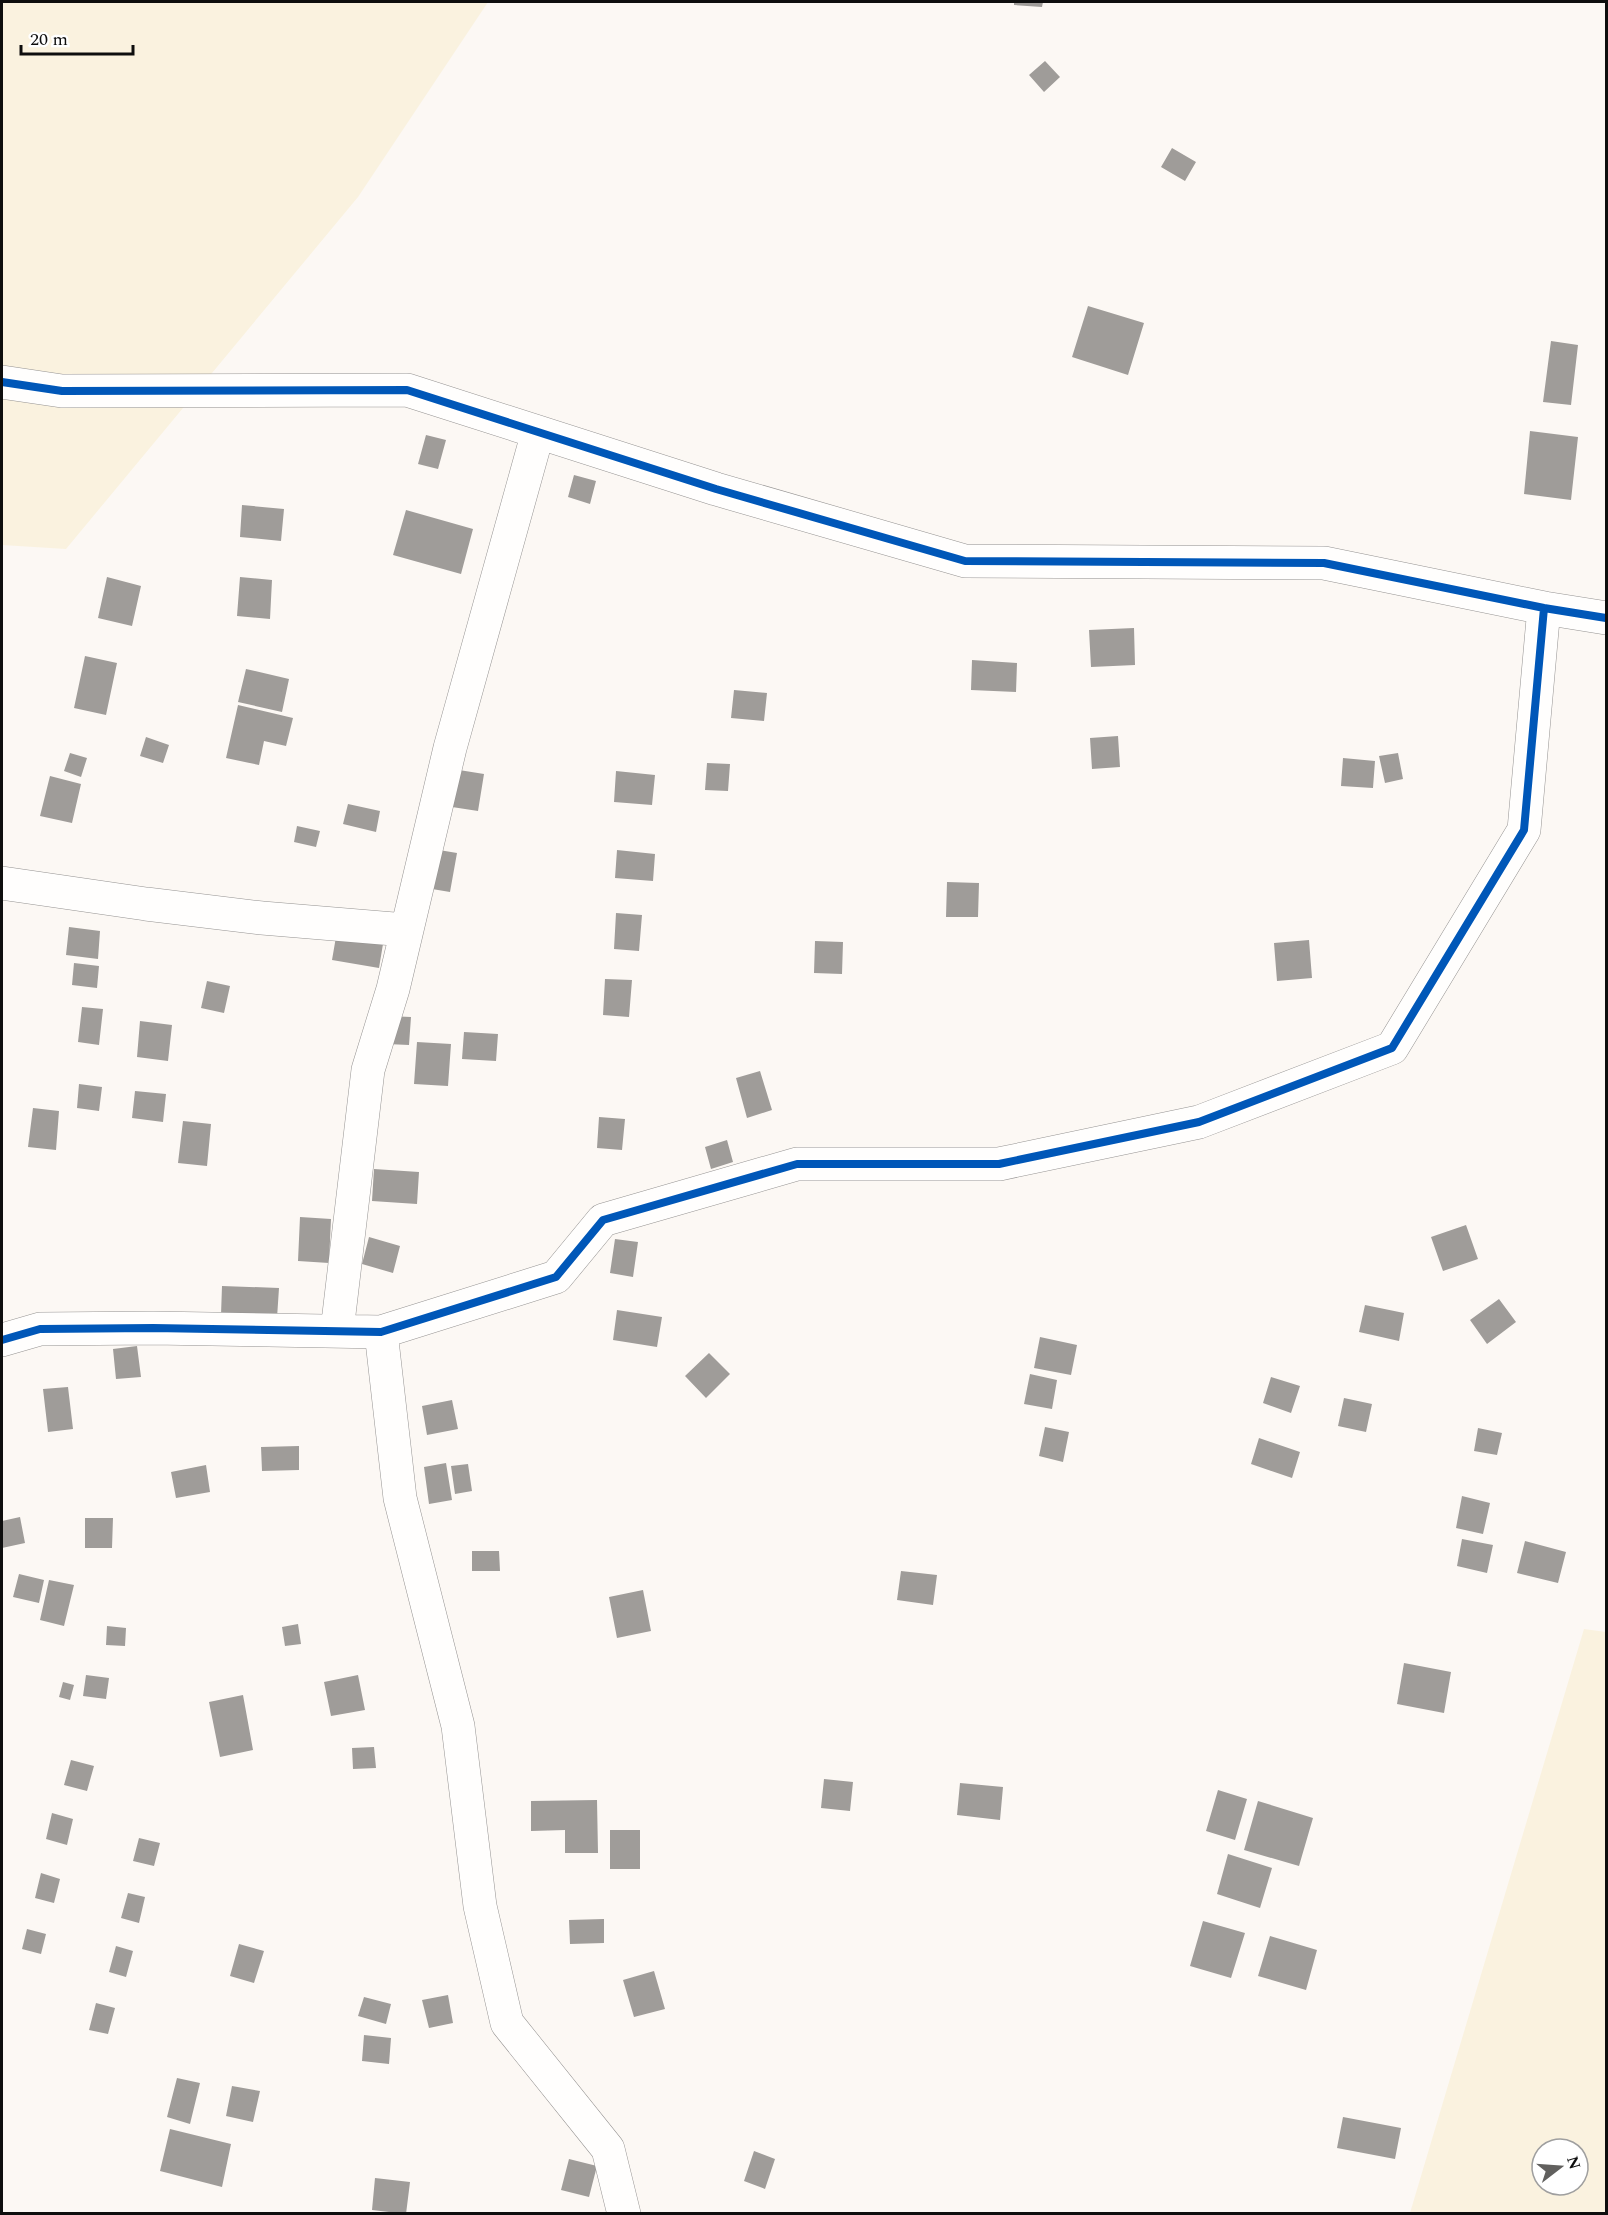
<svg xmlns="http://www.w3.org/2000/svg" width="1608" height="2215" font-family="Spectral,serif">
	<rect width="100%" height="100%" fill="#fcf8f4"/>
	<path fill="#faf2df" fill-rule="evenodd" d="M2 2H488L358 197 66 549 2 545Z
		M1584 1629 1606 1632V2213H1410ZM1542 2149H1578V2185H1542Z"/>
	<path fill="#9f9c99" d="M1014 2H1043L1042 7 1014 5Z
		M1045 61 1060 77 1044 92 1029 75Z
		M1172 148 1196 162 1185 181 1161 167Z
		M1088 306 1144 323 1128 375 1072 357Z
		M1551 341 1578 345 1571 405 1543 402Z
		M1530 431 1578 437 1571 500 1524 494Z
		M426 435 446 440 438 469 418 464Z
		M574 475 596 481 590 504 568 497Z
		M242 505 284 509 281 541 240 537Z
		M406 510 473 529 461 574 393 555Z
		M107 577 141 586 132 626 98 618Z
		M240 577 272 580 270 619 237 616Z
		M1134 628 1135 665 1091 667 1089 630Z
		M85 656 117 663 106 715 74 708Z
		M972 660 1017 663 1016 692 971 690Z
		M246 669 289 679 282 712 238 702Z
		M734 690 767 693 764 721 731 718Z
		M238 705 293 718 286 746 264 741 259 765 226 758Z
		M1118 736 1120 767 1092 769 1090 738Z
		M146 737 169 745 163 763 140 756Z
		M70 753 87 758 81 777 64 771Z
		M1398 753 1403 779 1385 783 1379 756Z
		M1343 758 1375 761 1373 788 1341 786Z
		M707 763 730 764 728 791 705 790Z
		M459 770 484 774 478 811 452 807Z
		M616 771 655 775 652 805 614 802Z
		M50 776 81 784 72 823 40 816Z
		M348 804 380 811 376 832 343 824Z
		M297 826 320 831 316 847 294 842Z
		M433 849 457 853 450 892 426 888Z
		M617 850 655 854 653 881 615 878Z
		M947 882 979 883 978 917H946Z
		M616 913 642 915 639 951 614 949Z
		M69 927 100 931 98 959 66 955Z
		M337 931 384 938 379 968 332 960Z
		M1309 940 1312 978 1277 981 1274 943Z
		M815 941 843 942 842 974 814 973Z
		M74 963 99 966 97 988 72 985Z
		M605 979 632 980 629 1017 603 1015Z
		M207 981 230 986 224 1013 201 1008Z
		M82 1007 103 1009 99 1045 78 1042Z
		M388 1016 411 1017 409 1045 387 1044Z
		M140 1021 172 1025 168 1061 137 1057Z
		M464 1032 498 1034 496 1061 462 1059Z
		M417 1042 451 1044 448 1086 414 1084Z
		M760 1071 772 1110 747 1118 736 1078Z
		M79 1084 102 1087 99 1111 77 1108Z
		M135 1091 166 1094 163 1122 132 1118Z
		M33 1108 59 1111 56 1150 28 1147Z
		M599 1117 625 1119 622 1150 597 1148Z
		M183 1121 211 1124 207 1166 178 1163Z
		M727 1140 733 1162 711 1169 705 1147Z
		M374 1169 419 1172 417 1204 372 1201Z
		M300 1217 331 1219 329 1263 298 1261Z
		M1466 1225 1478 1259 1443 1271 1431 1237Z
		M369 1237 400 1246 393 1273 362 1264Z
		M615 1239 638 1242 633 1277 610 1273Z
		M222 1286 279 1288 277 1318 221 1315Z
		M1499 1299 1516 1322 1487 1344 1470 1320Z
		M1365 1305 1404 1313 1399 1341 1359 1332Z
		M617 1310 662 1317 657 1347 613 1340Z
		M1040 1337 1077 1345 1071 1375 1034 1368Z
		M137 1346 141 1377 116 1379 113 1349Z
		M709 1353 730 1374 706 1398 685 1376Z
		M1030 1374 1057 1380 1052 1409 1024 1404Z
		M1271 1377 1300 1386 1291 1413 1263 1403Z
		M68 1387 73 1429 48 1432 43 1389Z
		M1344 1398 1372 1404 1366 1432 1338 1426Z
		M452 1400 458 1429 427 1435 422 1406Z
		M1045 1427 1069 1432 1063 1462 1039 1456Z
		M1478 1428 1502 1433 1497 1455 1474 1451Z
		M1259 1438 1300 1452 1292 1478 1251 1464Z
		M299 1446V1470L262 1471 261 1447Z
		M446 1463 452 1500 429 1504 424 1467Z
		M468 1464 472 1491 455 1494 451 1466Z
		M206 1465 210 1492 176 1498 171 1472Z
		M1462 1496 1490 1503 1483 1534 1456 1528Z
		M20 1517 25 1543 2 1548V1521Z
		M85 1518H113L112 1548H85Z
		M1462 1539 1493 1545 1487 1573 1457 1566Z
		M1525 1541 1566 1552 1558 1583 1517 1573Z
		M472 1551H499L500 1571H472Z
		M901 1571 937 1575 933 1605 897 1600Z
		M19 1574 44 1580 39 1603 13 1597Z
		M49 1580 74 1585 64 1626 40 1620Z
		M643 1590 651 1631 617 1638 609 1597Z
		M298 1624 301 1644 285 1646 282 1627Z
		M107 1626 126 1628 125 1646 106 1645Z
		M1404 1663 1451 1672 1444 1713 1397 1704Z
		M86 1675 109 1678 106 1699 83 1696Z
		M358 1675 365 1710 331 1716 324 1682Z
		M63 1682 74 1685 70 1700 59 1697Z
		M243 1695 253 1750 220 1757 209 1702Z
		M374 1747 376 1768 353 1769 352 1748Z
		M71 1760 94 1766 87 1791 64 1785Z
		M824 1779 853 1782 850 1811 821 1808Z
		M960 1783 1003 1787 1000 1820 957 1815Z
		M1218 1790 1247 1799 1235 1840 1206 1831Z
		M597 1800 598 1853H565V1830L531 1831V1801Z
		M1258 1801 1313 1818 1299 1866 1244 1850Z
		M52 1813 73 1819 67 1845 46 1839Z
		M610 1830H640V1869H610Z
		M139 1838 160 1843 154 1866 133 1861Z
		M1228 1854 1272 1868 1260 1908 1217 1894Z
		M41 1873 60 1879 54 1903 35 1898Z
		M128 1893 145 1897 139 1923 121 1918Z
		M604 1919V1943L570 1944 569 1920Z
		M1203 1921 1245 1933 1231 1978 1190 1966Z
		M27 1929 46 1934 41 1954 22 1949Z
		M1270 1936 1317 1950 1306 1990 1258 1976Z
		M239 1944 264 1951 254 1983 230 1976Z
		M116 1946 133 1951 126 1977 109 1972Z
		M654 1971 665 2009 634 2017 623 1980Z
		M448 1995 453 2023 429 2028 422 2000Z
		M364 1997 391 2004 386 2024 358 2016Z
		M96 2003 115 2008 108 2034 89 2030Z
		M364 2035 391 2038 389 2064 362 2061Z
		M177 2078 200 2083 190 2124 167 2117Z
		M232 2086 260 2091 253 2122 226 2116Z
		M1343 2117 1401 2128 1395 2159 1337 2148Z
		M170 2129 231 2144 222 2187 160 2171Z
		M754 2151 775 2159 765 2189 744 2181Z
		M569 2159 597 2166 589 2197 561 2190Z
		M375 2178 410 2182 406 2214 372 2210Z"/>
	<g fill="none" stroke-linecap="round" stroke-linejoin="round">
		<g stroke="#959392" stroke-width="34">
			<path id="minor" d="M2 382 62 391 407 390 716 489 965 561 1324 563 1544 608 1606 618
				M2 883 146 904 262 918 406 930
				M337 1331 368 1070 393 989 450 748 538 432
				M381 1332 400 1498 458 1726 480 1906 507 2023 608 2149 624 2214
				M2 1340 40 1329 153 1328 381 1332 556 1277 603 1220 797 1164H999L1199 1122 1392 1048 1524 830 1544 608"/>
		</g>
		<use href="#minor" stroke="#fffefd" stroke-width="33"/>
		<g stroke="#fff" stroke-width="11">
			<path id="cycleway" d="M2 382 62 391 407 390 716 489 965 561 1324 563 1544 608 1606 618
				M2 1340 40 1329 153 1328 381 1332 556 1277 603 1220 797 1164H999L1199 1122 1392 1048 1524 830 1544 608"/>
		</g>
		<use href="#cycleway" stroke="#0057b8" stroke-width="8"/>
	</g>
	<rect width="1608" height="2215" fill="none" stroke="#0e0e0e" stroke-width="6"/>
	<g transform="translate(1560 2167) rotate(73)"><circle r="28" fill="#ffffff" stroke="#9f9f9f" stroke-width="1.5"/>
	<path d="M0-4.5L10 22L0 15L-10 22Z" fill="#61605e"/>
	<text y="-9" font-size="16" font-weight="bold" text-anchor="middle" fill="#0e0e0e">N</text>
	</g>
	<path d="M21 45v9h112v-9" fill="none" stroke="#0e0e0e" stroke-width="3"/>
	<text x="30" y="45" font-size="18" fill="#0e0e0e" stroke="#ffffff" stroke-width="4.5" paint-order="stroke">20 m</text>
</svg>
